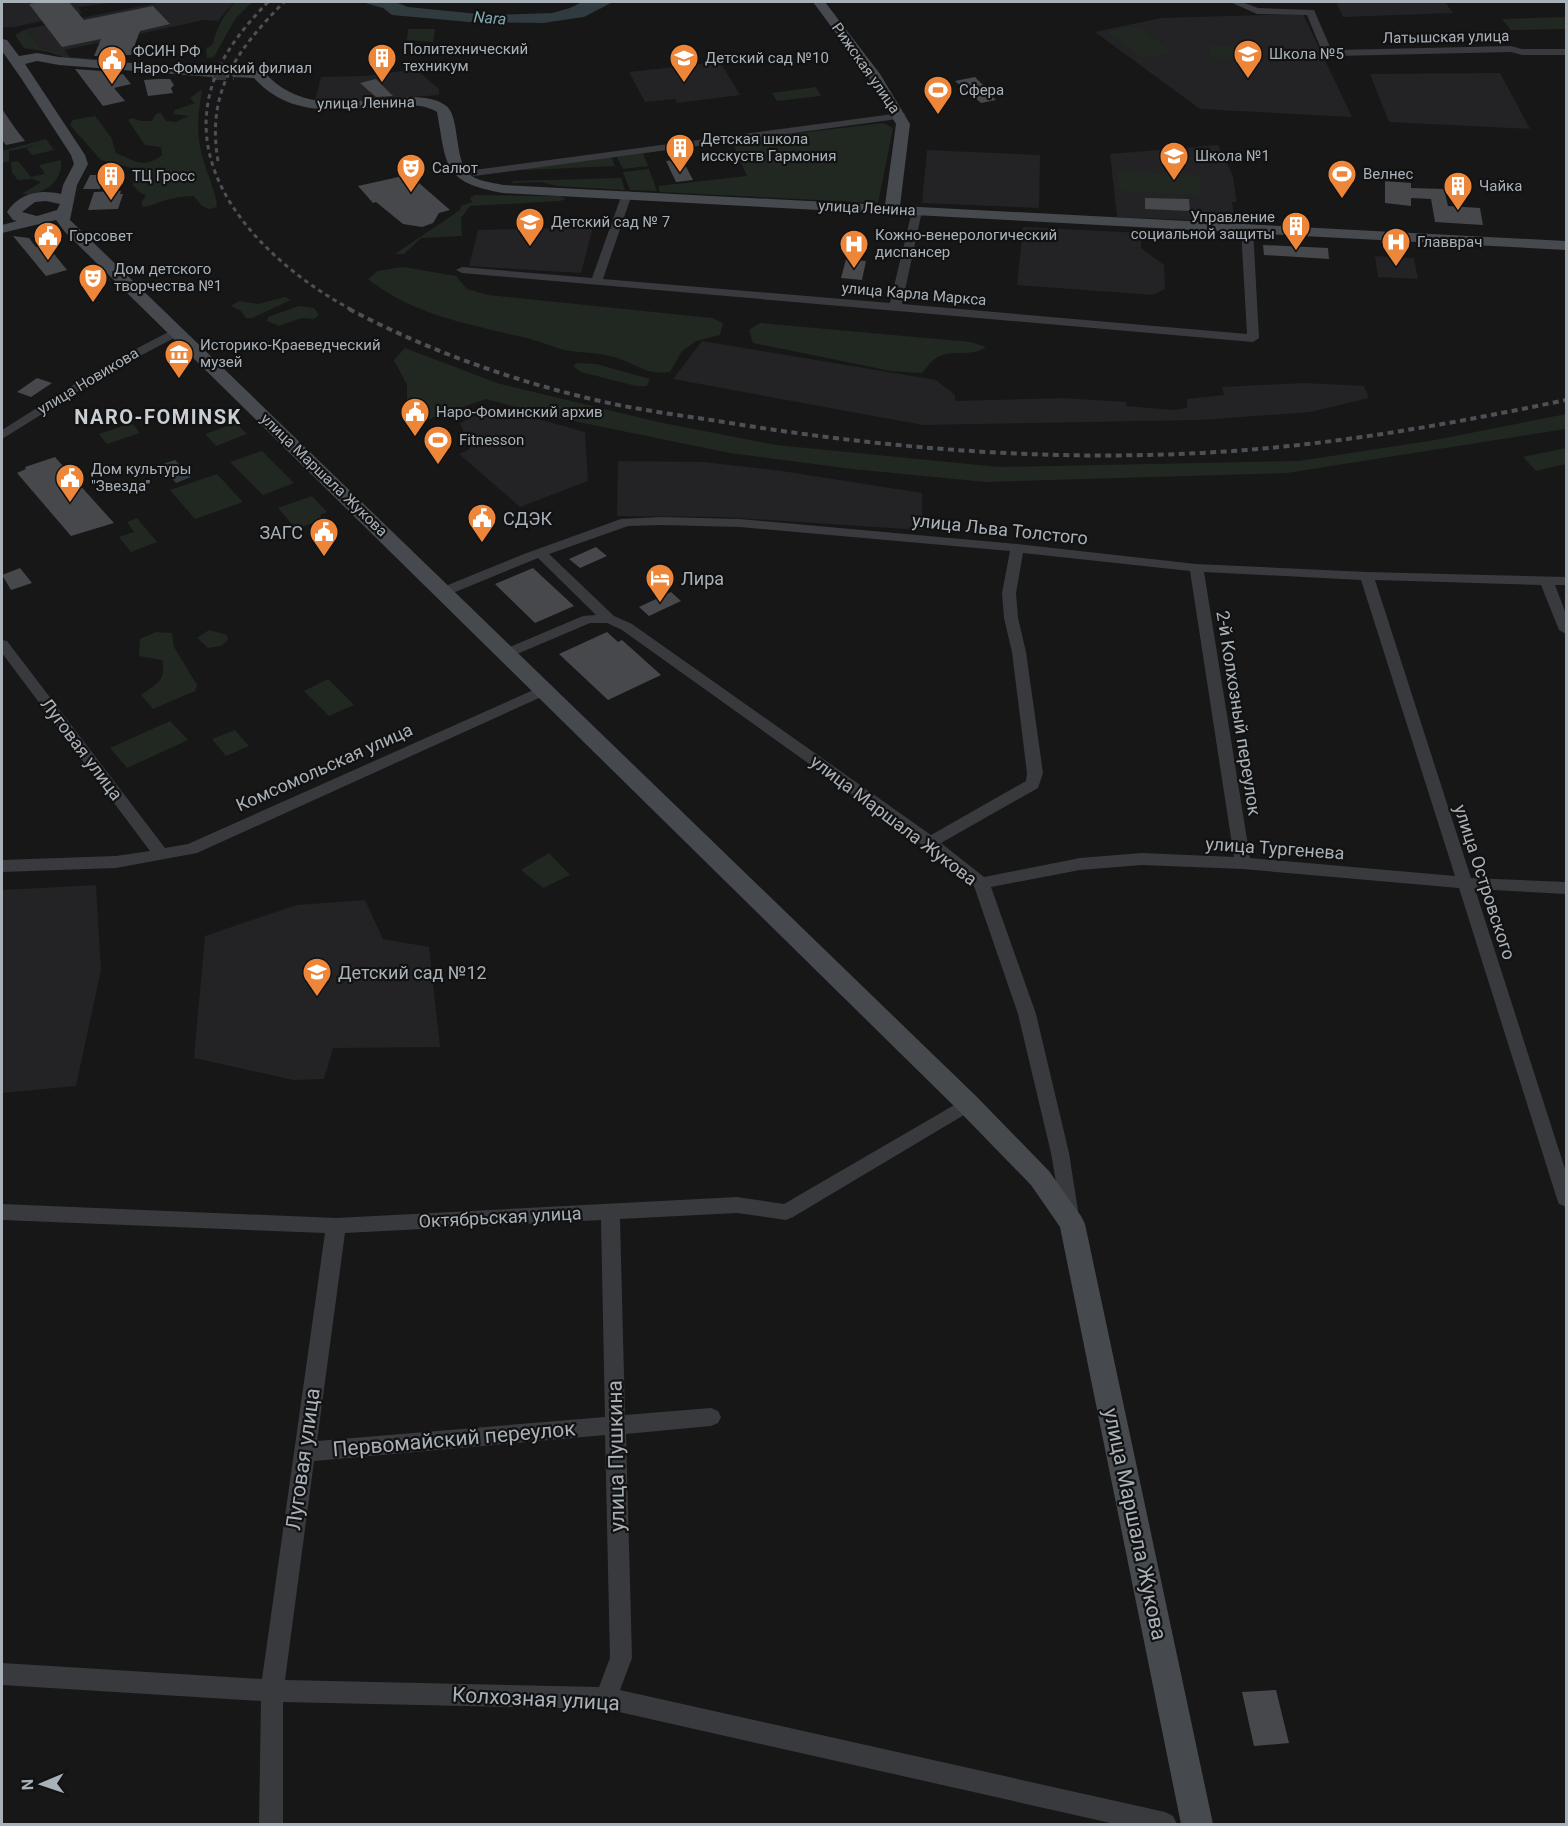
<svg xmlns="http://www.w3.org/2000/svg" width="1568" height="1826" font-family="Roboto,sans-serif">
	<rect width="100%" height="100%" fill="#171718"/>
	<path fill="#232325" d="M2 2H119L78 7 82 13 13 27H2Z
		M161 2H234L218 21 204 20 65 50 70 57 128 61 126 64 63 58 57 51 40 48 26 29Z
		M1336 2H1445L1453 13 1343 17Z
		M1303 14 1352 117 1200 109 1095 32 1161 18Z
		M720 62 740 95 677 103 675 99 645 102 629 72Z
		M416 69 439 89V95L360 101 315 100 321 77 366 76Z
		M1500 73 1530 129 1389 122 1370 74Z
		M1218 145 1233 176 1236 199V202H1232L1235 222 1117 217 1110 154Z
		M927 150 1040 155 1039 208 922 203Z
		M593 227 581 273 469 266 478 230Z
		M1023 227 1141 233V248L1164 265 1165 289 1153 295 1017 285Z
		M1375 256 1414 258 1418 279 1378 277Z
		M702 341 936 380 955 395V401L1064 398 1126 402V406L1173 410 1187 408V399L1224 395 1222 387 1304 383 1364 386 1369 398 1310 412 1200 420 923 425 673 379Z
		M494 407 585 432 588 481 520 507 459 454 470 449 460 423Z
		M618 461 704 462 782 471 922 493V530L723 517 617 516Z
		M96 885 101 970 76 1086 2 1093V890Z
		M365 900 383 939 429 947 440 1047 333 1048 324 1079 293 1080 194 1058 205 936 297 905Z"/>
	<path fill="#212821" d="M235 2H252L235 19 214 57 207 58 206 49 213 44C216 28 225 14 235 2Z
		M1566 17V29L1511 30 1502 19Z
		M1130 27 1141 28 1172 53 1143 58 1109 34 1110 31Z
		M26 29 40 48 57 51 62 57 49 52 24 48 15 35Z
		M408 29H435L433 42 407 40Z
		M1253 45 1257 57 1212 58 1209 46Z
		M816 87 821 96 777 101 772 93Z
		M201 90 202 92C197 116 196 138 204 162 208 177 216 191 217 207L209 209 202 206 194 196C182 196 171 198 160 202 153 204 150 207 142 207V201L146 196 138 191 133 185 134 176 131 168 101 160 70 125 73 120 95 116 111 137 116 153C134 160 143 170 162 155L161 147 145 145 128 120 132 118 141 121H152L156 114 161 113 166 121 176 122 189 116 173 114 175 110 195 103 190 98Z
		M883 123 893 128 878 203 660 192 658 186 747 176 732 141Z
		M46 139 54 150 32 155 26 148 44 144 9 151V161L2 163V151Z
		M643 153 648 166 623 169 617 157Z
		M611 157 615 166 504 171Z
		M61 160C63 183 43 195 22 194L41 182 32 179 18 180 12 173 11 162 18 161 31 177 45 174 39 165Z
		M649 169 657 191 630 190 623 172Z
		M1118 172 1200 175 1202 195 1120 191Z
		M621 178 625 190 557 186 541 182 511 183 514 181Z
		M474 195 560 196 566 199 560 201 470 206 461 218 462 236 421 238 404 254H395L460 210 461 206 472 202 470 198Z
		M403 267 456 276 467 289 488 295 712 318 723 323 720 335 696 341 682 351 670 372C644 376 634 361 610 356 595 352 579 353 565 350 553 347 541 342 530 339 474 325 414 316 368 279L378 271Z
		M285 297 291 300 252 318H246L241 311 231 306 239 301 258 304Z
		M299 306 314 308 319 315 314 319 302 318 279 326 267 321 268 317Z
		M760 323 971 342 986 347C970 358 950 348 935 359 930 362 926 369 922 373L891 371 753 343 749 330Z
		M405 348 497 383 658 422 776 445 999 467 1299 461 1435 440 1566 414V429L1287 473 986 482 852 469 730 453 544 415 486 399 423 421 415 422 407 410V385L394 360Z
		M577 363 596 364 650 379 647 386H636L581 372 573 366Z
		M132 423 140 433 107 444 99 434Z
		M236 423 247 434 216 446 205 434Z
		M1566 448V464L1536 471 1523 457Z
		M262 451 294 483 263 495 230 462Z
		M217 474 243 502 195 519 170 490Z
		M312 496 327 512 320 515 323 519 296 529 278 508Z
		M137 518 157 542 131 552 119 537 134 532 127 522Z
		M209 630 227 635 228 640 221 646 208 648 197 638Z
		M156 632 172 633 174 647 197 685 195 691 153 709 141 695C156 684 167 681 162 660L139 656 140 639Z
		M328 679 354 705 329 716 304 691Z
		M170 721 188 740 127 768 110 748Z
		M235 730 249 746 226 756 212 739Z
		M549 853 570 875 543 888 521 870Z"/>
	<path fill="#2f3b3e" d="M362 2H395L408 7 489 15 552 13 570 8 582 2H613L584 17 543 23 469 22 392 15 383 8Z
		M175 460 191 477 176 483 160 465Z"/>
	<path fill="#46484b" d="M40 2H69L84 20 153 6 170 24 140 31 131 55 94 56 101 39 62 47 29 4Z
		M75 69 101 71 107 78 123 74 131 84 114 88 125 101 103 106Z
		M975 77 985 87H983L996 100 981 103 955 81Z
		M158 79H170L174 85 171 88 173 93 148 96 144 80Z
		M376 79 393 96 376 97 360 83Z
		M2 109 15 128 25 141 6 145 2 140Z
		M682 159 693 180 676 182 666 161Z
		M415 161 419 183 450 210 439 213 433 223 422 227 403 224 376 202 373 203 358 186 403 176 401 163Z
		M90 175H108L100 189H83Z
		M1385 181 1411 183V188L1444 189 1448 206 1480 208 1483 225 1435 222 1431 199 1411 198V206L1385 203Z
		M121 191 120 194H123L118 209 88 210 94 192Z
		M1145 198 1189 199 1190 211 1145 209Z
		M13 236 29 238 36 247 46 244 67 270 46 276Z
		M1263 245 1328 248 1329 259 1264 255Z
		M846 259 866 261 862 280 841 278Z
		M37 378 52 383 31 397 17 392Z
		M55 457 68 472 114 523 71 536 17 473 26 469 25 467Z
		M596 547 607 556 580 568 569 559Z
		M20 568 32 583 11 590 2 575Z
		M533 568 574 606 535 623 495 584Z
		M671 592 681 601 649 616 639 607Z
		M607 632 618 642 622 640 661 675 608 700 559 654Z
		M1276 1690 1289 1743 1254 1746 1242 1692Z"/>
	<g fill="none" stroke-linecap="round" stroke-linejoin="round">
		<path stroke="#343638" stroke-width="14" stroke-dasharray="14 7" stroke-linecap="butt" d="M212 73H234"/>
		<path fill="#383a3d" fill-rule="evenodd" d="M1230 2H1242L1258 8 1314 10 1330 47 1336 50 1511 46 1522 49H1566V55H1522L1511 52 1335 56 1321 49 1307 15 1257 14Z
			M901 113 905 114V118L474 176 469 173 474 170Z
			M627 191 632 194 603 279 890 303 912 211 917 208 922 211 902 304 1247 334 1241 229 1247 226 1253 229 1259 338 1253 342 462 273 456 270 462 267 592 278 622 194Z
			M176 328 182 332 180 335 113 370 2 439V430L105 365Z
			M661 517 740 519 1017 544 1196 564 1367 572 1566 577V585H1555L1566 614V634L1559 630 1541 585 1375 580 1471 878 1566 882V894L1475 889 1566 1172V1207L1559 1204 1557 1199 1459 888 1243 869 1142 865 1080 870 991 887 1036 1014 1069 1153 1079 1217 1077 1223 1070 1225 1063 1223 1051 1153 1018 1014 974 886 924 846 622 630 607 623H590L510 657H500L498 654 500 651 583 616 596 615 538 558 448 595 443 596 436 592 438 589 524 554 621 519ZM661 525 740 527 1010 551 1002 593 1004 618 1012 652 1027 773 1026 781 931 835 632 624 614 616 549 554 628 526ZM1023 553 1190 571 1234 857 1142 853 1080 858 984 877 941 843 1038 788 1043 773 1026 652 1018 618 1016 593ZM1204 572 1361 580 1455 876 1250 858Z
			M2 640 7 641 165 848 188 844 538 688H548L550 691 548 694 197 853 116 868 2 872V860L116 856 150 851 2 653Z
			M968 1097 974 1099 977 1104 974 1109 793 1217 786 1220 737 1213 620 1219 625 1415 711 1408 718 1411 721 1417 718 1423 711 1426 626 1434 632 1658 620 1690 1165 1812 1173 1816 1177 1824H1115L606 1709 283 1702V1824H259L261 1701 2 1685V1663L262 1679 325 1233 2 1220V1204L336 1218 737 1197 784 1204ZM601 1220 605 1417 317 1441 345 1233ZM605 1435 610 1658 599 1687 285 1680 314 1461Z"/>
		<path fill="#46494d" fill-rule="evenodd" d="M813 2H825L880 74 910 124 900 206 1566 241V250L503 193C443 182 447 168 437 112 424 104 408 105 392 106 342 109 292 120 254 78L234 77 227 73 234 69 263 71C301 113 345 101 396 98 412 97 431 96 445 105 460 113 454 159 468 173 477 182 492 182 503 185L885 205 896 124 869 78Z
			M2 39 7 40 19 56 37 53 59 57 217 70 219 73 212 77 59 65 37 61 25 64 85 155 88 164 77 185 70 220 977 1097 1049 1171 1081 1216 1085 1224 1213 1824H1181L1060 1227 1031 1185 959 1111 65 232 56 220 2 233V225L17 221 13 220 7 212C19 193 40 189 61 194L63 185 74 164 71 155 21 78 2 51ZM46 201 60 204 57 210 37 216 22 212 35 202Z"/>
		<path stroke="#4d5054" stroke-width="3" stroke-dasharray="4.5 4" stroke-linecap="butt" d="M268 2C243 28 219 57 210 93 186 188 277 270 352 310
			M218 161C206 91 237 50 284 2"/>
		<path stroke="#4d5054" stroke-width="4" stroke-dasharray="6 4.5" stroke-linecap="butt" d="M349 309C429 351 513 381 600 401 643 411 687 416 730 423 896 450 1065 463 1233 451 1345 443 1456 423 1566 400"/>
	</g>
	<defs>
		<g id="school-pin" transform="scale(1.5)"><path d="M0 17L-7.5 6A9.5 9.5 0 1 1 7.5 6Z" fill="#ee8639" stroke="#121213"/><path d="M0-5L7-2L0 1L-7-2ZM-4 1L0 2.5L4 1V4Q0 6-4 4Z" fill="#fff"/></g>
		<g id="building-pin" transform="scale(1.5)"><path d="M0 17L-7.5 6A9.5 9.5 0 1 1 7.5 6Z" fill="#ee8639" stroke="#121213"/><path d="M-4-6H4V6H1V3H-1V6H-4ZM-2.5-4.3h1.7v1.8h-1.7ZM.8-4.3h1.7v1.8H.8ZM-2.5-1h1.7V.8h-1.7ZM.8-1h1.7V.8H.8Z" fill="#fff"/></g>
		<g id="civic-pin" transform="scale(1.5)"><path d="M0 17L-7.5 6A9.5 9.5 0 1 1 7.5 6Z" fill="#ee8639" stroke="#121213"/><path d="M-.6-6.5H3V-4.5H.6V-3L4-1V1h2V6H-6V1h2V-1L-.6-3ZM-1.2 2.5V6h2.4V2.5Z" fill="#fff"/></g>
		<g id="stadium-pin" transform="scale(1.5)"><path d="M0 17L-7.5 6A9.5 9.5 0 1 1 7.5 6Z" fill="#ee8639" stroke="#121213"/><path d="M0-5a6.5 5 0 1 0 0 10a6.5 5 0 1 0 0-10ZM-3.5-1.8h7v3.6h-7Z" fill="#fff"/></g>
		<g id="theatre-pin" transform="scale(1.5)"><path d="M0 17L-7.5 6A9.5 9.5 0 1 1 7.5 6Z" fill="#ee8639" stroke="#121213"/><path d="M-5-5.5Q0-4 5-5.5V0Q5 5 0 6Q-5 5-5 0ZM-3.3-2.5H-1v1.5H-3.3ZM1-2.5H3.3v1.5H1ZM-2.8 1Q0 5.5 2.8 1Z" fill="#fff"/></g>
		<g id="hospital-pin" transform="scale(1.5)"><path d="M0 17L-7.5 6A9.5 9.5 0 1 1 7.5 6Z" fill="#ee8639" stroke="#121213"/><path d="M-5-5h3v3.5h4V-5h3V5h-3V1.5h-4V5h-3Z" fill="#fff"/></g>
		<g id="museum-pin" transform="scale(1.5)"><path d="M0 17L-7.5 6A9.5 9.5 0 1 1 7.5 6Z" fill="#ee8639" stroke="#121213"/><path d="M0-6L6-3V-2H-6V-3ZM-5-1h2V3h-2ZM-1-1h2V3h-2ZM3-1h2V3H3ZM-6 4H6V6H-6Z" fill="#fff"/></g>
		<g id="hotel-pin" transform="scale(1.5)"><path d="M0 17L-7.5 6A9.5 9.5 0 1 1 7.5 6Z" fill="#ee8639" stroke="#121213"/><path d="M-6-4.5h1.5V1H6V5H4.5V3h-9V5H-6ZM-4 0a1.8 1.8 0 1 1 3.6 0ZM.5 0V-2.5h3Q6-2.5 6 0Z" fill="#fff"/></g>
	</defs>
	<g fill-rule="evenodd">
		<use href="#school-pin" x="1248" y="54"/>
		<use href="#building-pin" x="382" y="58"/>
		<use href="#school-pin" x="684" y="58"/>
		<use href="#civic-pin" x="112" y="60"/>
		<use href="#stadium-pin" x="938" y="90"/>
		<use href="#building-pin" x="680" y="148"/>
		<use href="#school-pin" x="1174" y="156"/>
		<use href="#theatre-pin" x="411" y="168"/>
		<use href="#stadium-pin" x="1342" y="174"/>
		<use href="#building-pin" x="111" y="176"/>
		<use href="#building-pin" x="1458" y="186"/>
		<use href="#school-pin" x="530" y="222"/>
		<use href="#building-pin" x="1296" y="226"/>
		<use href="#civic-pin" x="48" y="236"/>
		<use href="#hospital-pin" x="1396" y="242"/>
		<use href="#hospital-pin" x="854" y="244"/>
		<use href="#theatre-pin" x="93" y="278"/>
		<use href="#museum-pin" x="179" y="354"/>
		<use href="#civic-pin" x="415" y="412"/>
		<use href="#stadium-pin" x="438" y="440"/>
		<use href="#civic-pin" x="70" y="478"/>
		<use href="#civic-pin" x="482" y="518"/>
		<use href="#civic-pin" x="324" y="532"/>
		<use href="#hotel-pin" x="660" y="578"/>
		<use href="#school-pin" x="317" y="972"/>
	</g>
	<g text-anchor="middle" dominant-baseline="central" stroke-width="4.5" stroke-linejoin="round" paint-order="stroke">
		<g font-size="15" fill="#a9b1b8" stroke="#121213">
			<text transform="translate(1446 37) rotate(-1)">Латышская улица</text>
			<text transform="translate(866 68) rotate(55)">Рижская улица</text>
			<text transform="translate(366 103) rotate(-1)">улица Ленина</text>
			<text transform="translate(867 208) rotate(3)">улица Ленина</text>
			<text transform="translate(914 294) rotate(5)">улица Карла Маркса</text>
			<text transform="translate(88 381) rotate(-31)">улица Новикова</text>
			<text transform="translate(324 475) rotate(44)">улица Маршала Жукова</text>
		</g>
		<g font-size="15" fill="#a9b1b8" stroke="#121213" text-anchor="start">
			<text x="403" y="49">Политехнический<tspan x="403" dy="17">техникум</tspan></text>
			<text x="133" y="51">ФСИН РФ<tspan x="133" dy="17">Наро-Фоминский филиал</tspan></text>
			<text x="1269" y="54">Школа №5</text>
			<text x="705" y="58">Детский сад №10</text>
			<text x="959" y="90">Сфера</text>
			<text x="701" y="139">Детская школа<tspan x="701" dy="17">исскуств Гармония</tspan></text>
			<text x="1195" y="156">Школа №1</text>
			<text x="432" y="168">Салют</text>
			<text x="1363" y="174">Велнес</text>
			<text x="132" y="176">ТЦ Гросс</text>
			<text x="1479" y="186">Чайка</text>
			<text x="1275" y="217" text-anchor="end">Управление<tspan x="1275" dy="17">социальной защиты</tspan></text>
			<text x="551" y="222">Детский сад № 7</text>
			<text x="875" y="235">Кожно-венерологический<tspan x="875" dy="17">диспансер</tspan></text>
			<text x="69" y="236">Горсовет</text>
			<text x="1417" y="242">Главврач</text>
			<text x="114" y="269">Дом детского<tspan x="114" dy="17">творчества №1</tspan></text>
			<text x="200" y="345">Историко-Краеведческий<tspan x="200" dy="17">музей</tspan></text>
			<text x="436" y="412">Наро-Фоминский архив</text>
			<text x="459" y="440">Fitnesson</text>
			<text x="91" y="469">Дом культуры<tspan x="91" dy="17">"Звезда"</tspan></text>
		</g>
		<g font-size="16" font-style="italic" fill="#81a7b2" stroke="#121213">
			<text transform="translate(490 18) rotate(4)">Nara</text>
		</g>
		<g font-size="18" fill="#a9b1b8" stroke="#121213" text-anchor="start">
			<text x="503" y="518">СДЭК</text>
			<text x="303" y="532" text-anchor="end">ЗАГС</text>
			<text x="681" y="578">Лира</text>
			<text x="338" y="972">Детский сад №12</text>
		</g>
		<g font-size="18" fill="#a9b1b8" stroke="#121213">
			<text transform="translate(1000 529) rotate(6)">улица Льва Толстого</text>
			<text transform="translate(1239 713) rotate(81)">2-й Колхозный переулок</text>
			<text transform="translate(82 749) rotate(53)">Луговая улица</text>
			<text transform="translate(324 767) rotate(-24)">Комсомольская улица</text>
			<text transform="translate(894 820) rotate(37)">улица Маршала Жукова</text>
			<text transform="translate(1275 848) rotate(4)">улица Тургенева</text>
			<text transform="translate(1485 882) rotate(72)">улица Островского</text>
			<text transform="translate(500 1217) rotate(-3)">Октябрьская улица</text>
		</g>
		<g font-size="20" font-weight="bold" letter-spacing="1.5" fill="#cacfd4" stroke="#121213">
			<text x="158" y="417">NARO-FOMINSK</text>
		</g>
		<g font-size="21" fill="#a9b1b8" stroke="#121213">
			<text transform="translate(454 1439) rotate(-5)">Первомайский переулок</text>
			<text transform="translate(616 1456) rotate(-91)">улица Пушкина</text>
			<text transform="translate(303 1459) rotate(-82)">Луговая улица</text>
			<text transform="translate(1135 1524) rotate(78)">улица Маршала Жукова</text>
			<text transform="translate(536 1699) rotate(3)">Колхозная улица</text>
		</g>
	</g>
	<rect width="1568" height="1826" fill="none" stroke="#a9b1b8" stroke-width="6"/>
	<g transform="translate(42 1784) rotate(268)" stroke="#121213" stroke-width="4.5" paint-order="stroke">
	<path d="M0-4.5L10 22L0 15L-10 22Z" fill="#a9b1b8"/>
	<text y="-9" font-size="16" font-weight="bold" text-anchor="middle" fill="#a9b1b8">N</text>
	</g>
</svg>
